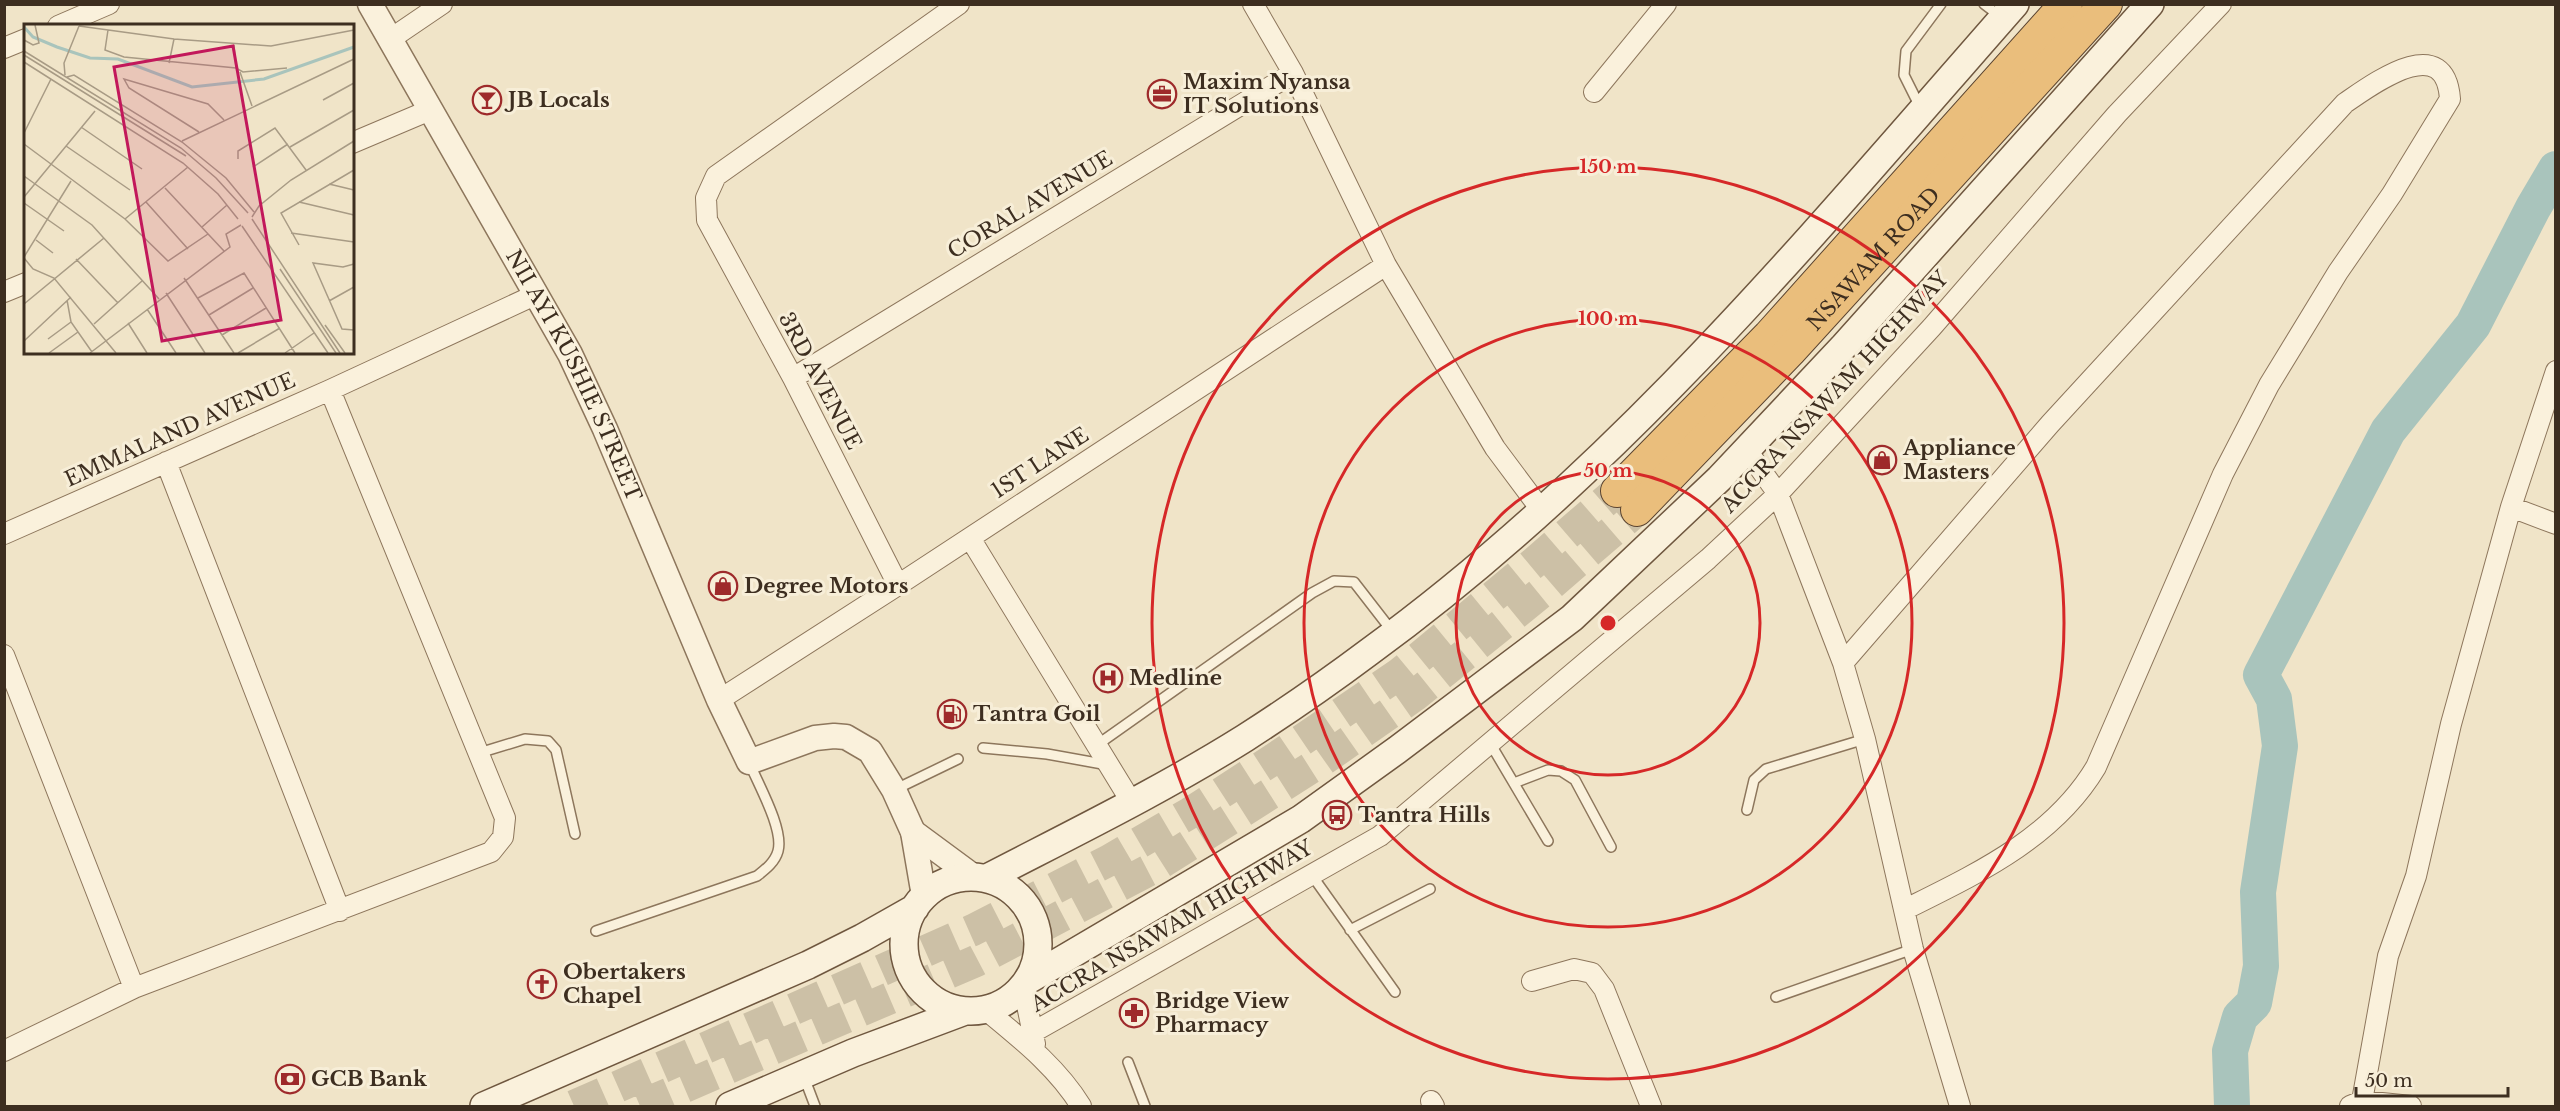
<svg xmlns="http://www.w3.org/2000/svg" width="2560" height="1111" font-family="'Libre Baskerville',serif">
	<rect width="100%" height="100%" fill="#f0e4c8"/>
	<g fill="none" stroke-linecap="round" stroke-linejoin="round">
		<path stroke="#a9c4bc" stroke-width="36" d="M2232 1106 2230 1051 2240 1017 2254 1003 2261 966 2258 892 2280 746 2274 699 2261 675 2388 431 2473 325 2533 208 2556 169"/>
		<path stroke="#ccc0a6" stroke-width="32" stroke-dasharray="32 16" stroke-linecap="butt" d="M574 1106 973 930 1108 861 1190 813 1274 759 1399 674 1535 562 1617 491
			M640 1106 976 961 1153 868 1320 762 1414 696 1542 592 1637 510"/>
		<g stroke="#8d765c" stroke-width="12">
			<path id="service" d="M1984 4 2001 17
				M1920 107 1904 75 1906 51 1941 4
				M1490 743 1548 841
				M1097 745 1312 593 1334 581 1354 582 1392 631
				M983 748 1047 754 1108 765
				M479 753 525 739 548 741 556 750 575 834
				M1514 783 1548 770 1561 771 1575 780 1611 847
				M894 790 958 759
				M1747 810 1754 780 1766 769 1865 739
				M1311 874 1395 992
				M1350 930 1430 889
				M596 931 757 876C766 869 775 862 778 851 784 829 758 784 749 762
				M1776 997 1913 949
				M1128 1062 1145 1106
				M804 1077 815 1106"/>
		</g>
		<g stroke="#8d765c" stroke-width="22">
			<path id="minor" d="M1253 4 1293 73 1386 265 1495 448 1542 511
				M58 26 109 4
				M389 40 442 4
				M4 48 26 39
				M1594 92 1666 4
				M352 143 430 110
				M4 292 26 283
				M793 378 1293 73
				M1746 449 1778 494 1843 663 1865 739 1913 949 1960 1106
				M166 462 340 911
				M2511 507 2556 524
				M4 534 330 390 537 294
				M970 538 1132 803
				M898 585 793 378 707 220 706 198 716 176 959 4
				M4 655 134 988
				M1843 663 2050 424 2345 103C2373 84 2445 30 2450 99L2392 194 2338 272 2269 385 2223 474 2096 767C2053 839 1976 874 1904 910
				M719 700 898 585 1386 265
				M1532 981 1574 969 1592 973 1604 989 1651 1106
				M1023 986 1035 1044
				M986 1010C1021 1039 1057 1067 1081 1106
				M1021 1039 1380 836 1708 559 1778 494 1932 327 2117 114 2221 4
				M4 1051 134 988 491 852 503 837 505 818 330 390
				M1431 1101 1434 1106
				M2362 1101 2411 1106
				M2350 1106 2362 1101 2388 956 2416 876 2451 724 2511 507 2556 371"/>
		</g>
		<g stroke="#8d765c" stroke-width="27">
			<g id="tertiary">
				<path id="s1" d="M370 4 570 354 605 429 719 700 749 762 815 738 834 736 846 737 870 751 894 790 913 832 924 896"/>
				<path d="M913 832 974 877"/>
			</g>
		</g>
		<g stroke="#6f573f" stroke-width="30">
			<path id="secondary" d="M904 944a67 67 0 1 1 134 0a67 67 0 1 1-134 0Z
				M987 878C1074 833 1162 790 1245 738 1287 711 1329 682 1369 652 1618 471 1813 234 2015 4
				M1028 980 1301 819 1397 750 1572 618 1719 479 1844 346 2150 4
				M484 1106 808 965 862 938 915 908
				M730 1106 853 1053 965 1011"/>
		</g>
		<g stroke="#5b4430" stroke-width="34">
			<g id="trunk">
				<path d="M1617 491 1769 336 2066 4"/>
				<path id="s2" d="M1637 510 1790 351 2106 4"/>
			</g>
		</g>
		<use href="#service" stroke="#faf1dc" stroke-width="9"/>
		<use href="#minor" stroke="#faf1dc" stroke-width="20"/>
		<use href="#tertiary" stroke="#faf1dc" stroke-width="24"/>
		<use href="#secondary" stroke="#faf1dc" stroke-width="27"/>
		<use href="#trunk" stroke="#eabe7c" stroke-width="32"/>
	</g>
	<g fill="none" stroke="#d62828" stroke-width="3">
		<circle cx="1608" cy="623" r="152"/>
		<circle cx="1608" cy="623" r="304"/>
		<circle cx="1608" cy="623" r="456"/>
	</g>
	<defs>
		<g id="office-ring" transform="scale(1.5)"><circle r="9.5" fill="#f7eed8" stroke="#9e2a2b" stroke-width="1.5"/><path d="M-6-3h4V-5.5h4V-3h4V5H-6ZM-1-4.5V-3h2v-1.5ZM-6 0V1H6V0Z" fill="#9e2a2b"/></g>
		<g id="bar-ring" transform="scale(1.5)"><circle r="9.5" fill="#f7eed8" stroke="#9e2a2b" stroke-width="1.5"/><path d="M-6-5H6L.8 .8V4.5H3.5V6h-7V4.5H-.8V.8Z" fill="#9e2a2b"/></g>
		<g id="shop-ring" transform="scale(1.5)"><circle r="9.5" fill="#f7eed8" stroke="#9e2a2b" stroke-width="1.5"/><path d="M-5-2.5h2.3a2.7 3.5 0 0 1 5.4 0H5L5.5 6h-11ZM-1.5-2.5h3a1.5 2.3 0 0 0-3 0Z" fill="#9e2a2b"/></g>
		<g id="hospital-ring" transform="scale(1.5)"><circle r="9.5" fill="#f7eed8" stroke="#9e2a2b" stroke-width="1.5"/><path d="M-5-5h3v3.5h4V-5h3V5h-3V1.5h-4V5h-3Z" fill="#9e2a2b"/></g>
		<g id="fuel-ring" transform="scale(1.5)"><circle r="9.5" fill="#f7eed8" stroke="#9e2a2b" stroke-width="1.5"/><path d="M-5.5-6h7V0h2V4h1.3V-2.5L3-4.5l.8-.8L6-3V5H2.5V1h-1V6h-7ZM-4.2-4.7v3.2H.2V-4.7Z" fill="#9e2a2b"/></g>
		<g id="bus-ring" transform="scale(1.5)"><circle r="9.5" fill="#f7eed8" stroke="#9e2a2b" stroke-width="1.5"/><path d="M-5-6H5V4H4V6H2V4H-2V6H-4V4H-5ZM-3.5-4V0h7V-4ZM-3.5 1.2v1.5H-2V1.2ZM2 1.2v1.5H3.5V1.2Z" fill="#9e2a2b"/></g>
		<g id="church-ring" transform="scale(1.5)"><circle r="9.5" fill="#f7eed8" stroke="#9e2a2b" stroke-width="1.5"/><path d="M-1.2-6h2.4v3.5h3.3v2.4h-3.3V6h-2.4V-.1h-3.3v-2.4h3.3Z" fill="#9e2a2b"/></g>
		<g id="pharmacy-ring" transform="scale(1.5)"><circle r="9.5" fill="#f7eed8" stroke="#9e2a2b" stroke-width="1.5"/><path d="M-2-6h4v4h4v4h-4v4h-4v-4h-4v-4h4Z" fill="#9e2a2b"/></g>
		<g id="bank-ring" transform="scale(1.5)"><circle r="9.5" fill="#f7eed8" stroke="#9e2a2b" stroke-width="1.5"/><path d="M-6-4H6V4H-6ZM0-2.3a2.3 2.3 0 1 0 0 4.6a2.3 2.3 0 1 0 0-4.6Z" fill="#9e2a2b"/></g>
	</defs>
	<g fill-rule="evenodd">
		<use href="#office-ring" x="1162" y="94"/>
		<use href="#bar-ring" x="487" y="100"/>
		<use href="#shop-ring" x="1882" y="460"/>
		<use href="#shop-ring" x="723" y="586"/>
		<use href="#hospital-ring" x="1108" y="678"/>
		<use href="#fuel-ring" x="952" y="714"/>
		<use href="#bus-ring" x="1337" y="815"/>
		<use href="#church-ring" x="542" y="984"/>
		<use href="#pharmacy-ring" x="1134" y="1013"/>
		<use href="#bank-ring" x="290" y="1079"/>
	</g>
	<g text-anchor="middle" dominant-baseline="central" stroke-width="6" stroke-linejoin="round" paint-order="stroke">
		<g font-size="21" font-weight="bold" fill="#3d2e20" stroke="#f7eed8" text-anchor="start">
			<text x="1183" y="82">Maxim Nyansa<tspan x="1183" dy="24">IT Solutions</tspan></text>
			<text x="508" y="100">JB Locals</text>
			<text x="1903" y="448">Appliance<tspan x="1903" dy="24">Masters</tspan></text>
			<text x="744" y="586">Degree Motors</text>
			<text x="1129" y="678">Medline</text>
			<text x="973" y="714">Tantra Goil</text>
			<text x="1358" y="815">Tantra Hills</text>
			<text x="563" y="972">Obertakers<tspan x="563" dy="24">Chapel</tspan></text>
			<text x="1155" y="1001">Bridge View<tspan x="1155" dy="24">Pharmacy</tspan></text>
			<text x="311" y="1079">GCB Bank</text>
		</g>
		<g font-size="21" fill="#3d2e20" stroke="#f7eed8">
			<text transform="translate(1030 205) rotate(-31)">CORAL AVENUE</text>
			<text stroke="none"><textPath href="#s2" startOffset="345">NSAWAM ROAD</textPath></text>
			<text stroke="none"><textPath href="#s1" startOffset="424">NII AYI KUSHIE STREET</textPath></text>
			<text transform="translate(820 381) rotate(62)">3RD AVENUE</text>
			<text transform="translate(1835 392) rotate(-47)">ACCRA NSAWAM HIGHWAY</text>
			<text transform="translate(180 430) rotate(-24)">EMMALAND AVENUE</text>
			<text transform="translate(1040 463) rotate(-33)">1ST LANE</text>
			<text transform="translate(1172 926) rotate(-30)">ACCRA NSAWAM HIGHWAY</text>
		</g>
	</g>
	<g transform="translate(24 24)">
		<rect width="330" height="330" fill="#f0e4c8"/>
		<path fill="none" stroke="#a9c4bc" stroke-width="3" d="M0 3 9 13 33 23 66 34 94 35 168 63 240 55 330 23"/>
		<path fill="none" stroke="#a89b85" stroke-width="1.5" d="M55 2 150 15 247 22 330 6M84 6 81 26 100 33 212 44 219 48 263 44M0 16 9 21 15 19 11 1M210 21 212 44M0 27 157 124 192 154 224 189M0 31 162 132M0 38 159 139 194 170 214 195M145 39 150 15M216 48 228 82M41 51 40 39 55 2M43 53 50 51 158 118 202 154 230 188M299 76 330 59M57 103 118 145M175 108 105 64 100 55 184 80 200 96M0 109 27 55M158 117 330 35M0 120 101 195 144 237 184 210M42 122 106 166M266 123 330 86M214 135V127L251 104 282 146M229 143 264 120M0 152 68 201 135 275M305 160 330 166M141 164 200 227M0 173 71 87M122 178 164 225M275 178 330 191M0 179 40 207M228 193 235 182 267 156 330 117M101 195 164 143M228 195 316 329M218 202 304 329M178 203 203 181M267 209 330 218M12 216 29 229M275 221 257 189 330 146M0 233 47 157M0 234 9 245 30 254 92 329M52 235 94 279M330 240 319 243 289 239 318 305 330 306M256 245 312 329M160 254 210 329M142 269 181 329M174 274 220 249 271 329M43 276 47 298 68 328M305 277 330 263M0 280 80 214M123 285 152 329M185 291 229 264M104 299 123 329M70 300 118 257M301 301 321 329M198 311 242 284M24 315 47 298M0 317 47 273M25 329 54 308M66 329 206 223 202 210 217 201M214 329 256 304M261 329 290 309"/>
		<path fill="#c2185b" fill-opacity="0.15" stroke="#c2185b" stroke-width="3" d="M209 22 257 296 138 317 90 43Z"/>
		<rect width="330" height="330" fill="none" stroke="#3d2e20" stroke-width="3"/>
	</g>
	<circle cx="1608" cy="623" r="9" fill="#d62828" stroke="#f7eed8" stroke-width="3"/>
	<g font-size="18" text-anchor="middle" font-weight="bold" fill="#d62828" stroke="#f7eed8" stroke-width="6" stroke-linejoin="round" paint-order="stroke">
		<text x="1608" y="173">150 m</text>
		<text x="1608" y="325">100 m</text>
		<text x="1608" y="477">50 m</text>
	</g>
	<rect width="2560" height="1111" fill="none" stroke="#3d2e20" stroke-width="12"/>
	<path d="M2356 1087v9h152v-9" fill="none" stroke="#3d2e20" stroke-width="3"/>
	<text x="2365" y="1087" font-size="18" fill="#3d2e20" stroke="#f7eed8" stroke-width="4.5" paint-order="stroke">50 m</text>
</svg>
